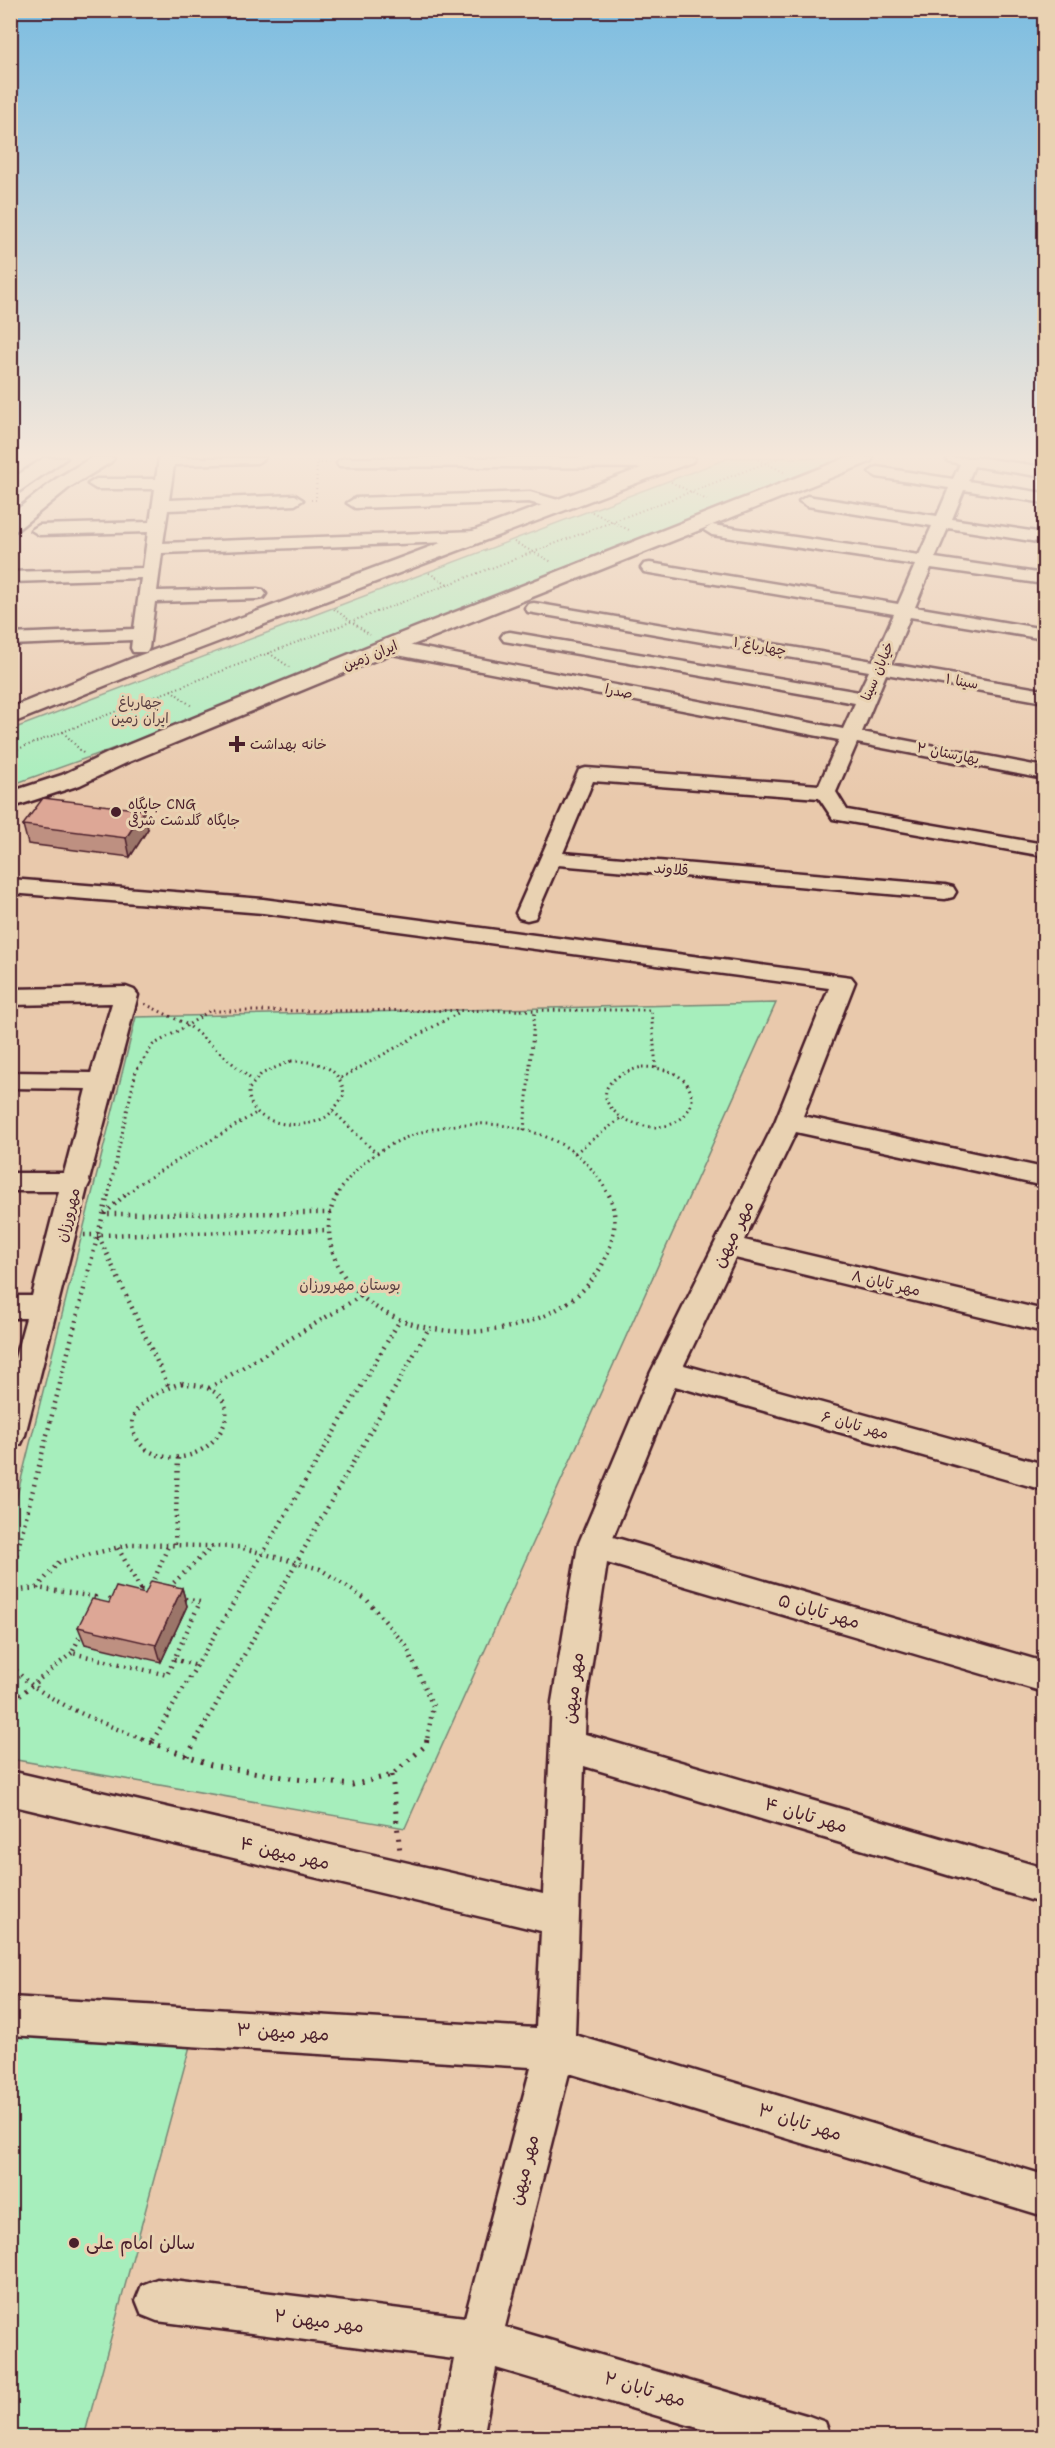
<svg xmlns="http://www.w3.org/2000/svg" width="1055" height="2448" font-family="'Shantell Sans','Playpen Sans Arabic',sans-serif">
	<rect width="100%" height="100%" fill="#e9c9ac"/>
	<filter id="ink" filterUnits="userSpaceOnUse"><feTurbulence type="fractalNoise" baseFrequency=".0167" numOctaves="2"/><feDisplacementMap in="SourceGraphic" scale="12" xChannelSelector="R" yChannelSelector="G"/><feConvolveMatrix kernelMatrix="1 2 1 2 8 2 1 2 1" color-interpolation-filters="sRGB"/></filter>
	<g filter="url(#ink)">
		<path fill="#a6eebc" stroke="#788674" stroke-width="1.5" d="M729 458H857L165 730 11 785 10 730Z
			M776 1003 405 1828 11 1759V1520L136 1017Z
			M15 2032 193 2035 84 2437H11L10 2048Z"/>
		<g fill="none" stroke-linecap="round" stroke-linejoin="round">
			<g stroke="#4a1f2b" stroke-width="5">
				<path id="street" d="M159 458H265L257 463 174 465 169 500 295 495 303 500 295 505 168 510 163 543 476 531 484 536 476 541 162 553 157 591 257 589 263 590 266 594 263 598 257 599 155 602 149 648 147 652H133L131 648 132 640 10 645V634L134 629 141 578 10 582V572L143 568 148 532 39 535 31 530 39 525 150 522 155 489H96L88 484 96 479H156Z
					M345 458H671L679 463 671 468 339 466 337 463 339 460Z
					M946 458H983L1044 467V477L974 466 968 481 1044 493V503L964 490 952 519 1044 533V543L948 528 935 558 1044 574V584L931 568 915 607 1044 629V639L910 617 891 664 1044 690V702L886 674 862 732 1044 767V779L857 743 836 792 847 810 1044 844V856L833 819 819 798 593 781 563 853 945 885 953 887 956 892 953 897 945 899 558 865 535 918 527 920 519 918 516 913 579 770 586 768 819 785 839 740 387 653 380 651 378 647 380 643 387 641 843 729 855 703 510 642 504 641 501 637 504 633 510 632 859 692 869 671 534 613 528 612 525 608 528 604 534 603 873 661 894 614 650 573 644 572 641 568 644 564 650 563 898 604 915 565 712 535 704 530 712 525 919 555 932 526 807 506 799 501 807 496 937 516 949 488 877 477 869 472 877 467 953 479 960 464 948 461Z
					M530 492 565 502 567 505 559 510 529 502 355 508 347 503 355 498Z
					M10 879 263 899 851 977 855 982 803 1116 1044 1168V1186L796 1132 744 1240 1044 1310V1332L735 1258 684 1365 1044 1464V1490L675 1386 613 1537 1044 1662V1692L607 1563 586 1702 585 1734 1044 1868V1904L584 1766 575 2035 1044 2175V2216L569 2073 505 2327 809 2416 825 2422 831 2438H732L496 2368 483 2438H438L454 2359 157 2321 142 2315 136 2300 142 2285 157 2279 465 2317 531 2067 10 2035V1997L536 2028 541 1931 10 1805V1771L543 1894 552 1702 578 1545 651 1372 775 1122 829 988 263 913 10 893Z
					M126 987 134 990 138 995 89 1180 90 1182 87 1188 25 1435 21 1444 10 1447V1376L26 1318H10V1296H32L59 1191H10V1173H64L86 1089 10 1088V1072L91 1073 112 1003 10 1005V989Z"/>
			</g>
			<g stroke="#4a1f2b" stroke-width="5">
				<path id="secondary" d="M44 458H67L17 493 10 495V480Z
					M91 458H114L111 462 70 487 17 530 10 532V515L56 479Z
					M668 458H695L692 462 154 666 10 724V708L138 656Z
					M846 458H873L870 462 395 652 126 763 80 785 10 808V792L62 775 108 753 379 642Z"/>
			</g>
			<path stroke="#4a1f2b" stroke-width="2" stroke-dasharray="1 3" stroke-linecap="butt" d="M754 458 784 472
				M317 463H331
				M671 482 707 500
				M311 500H316L317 458
				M592 512 631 531
				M514 542 552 562
				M429 573 448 584
				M334 609 370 635
				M269 653 291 668
				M171 690 193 707
				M63 732 83 753
				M10 752 779 458"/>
			<path stroke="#4a1f2b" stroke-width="3" stroke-dasharray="1.5 4" stroke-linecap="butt" d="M145 1004 188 1025 209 1011 651 1010 656 1068
				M291 1061C317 1061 341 1066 344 1095 339 1102 333 1112 326 1117 306 1129 261 1128 251 1103 249 1099 249 1093 249 1089L261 1074Z
				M642 1067C664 1067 692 1074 692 1102 670 1165 545 1092 642 1067Z
				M341 1078 458 1013
				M333 1111 376 1153
				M524 1130 535 1010
				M575 1153 621 1118
				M108 1197 136 1071 153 1045 188 1025 253 1081
				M124 1197 137 1185 256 1113
				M336 1197C379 1120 501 1102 572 1151 589 1163 600 1179 610 1197"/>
			<path stroke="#4a1f2b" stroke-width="4.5" stroke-dasharray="1.5 5" stroke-linecap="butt" d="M125 1195 104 1214 331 1213
				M337 1195C327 1212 327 1235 333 1253 367 1358 559 1355 604 1261 614 1241 619 1216 609 1195
				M84 1235H98
				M182 1383C190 1385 201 1385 209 1389 255 1410 200 1479 149 1451 142 1447 137 1440 134 1434 123 1406 162 1389 182 1383Z
				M168 1385 98 1235 329 1230
				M209 1388 361 1296
				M175 1544 178 1458
				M118 1548 141 1590
				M10 1580 108 1195
				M152 1585 169 1544
				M169 1587 214 1545
				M37 1588 59 1562 132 1544 239 1547 320 1569 367 1600 406 1646 433 1706 427 1740
				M141 1590 200 1602 167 1675 72 1653 94 1606 105 1609 112 1595 136 1600Z
				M10 1591 37 1588 95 1597 94 1605
				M10 1659C19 1692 113 1728 146 1740
				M174 1659 197 1666
				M10 1703 72 1653
				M153 1740 400 1320
				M196 1740 429 1328"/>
			<path stroke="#4a1f2b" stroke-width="5" stroke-dasharray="2 7" stroke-linecap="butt" d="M142 1739 211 1765 295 1779 352 1785 392 1775 426 1745 427 1739
				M152 1743 154 1739
				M187 1756 197 1739
				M392 1775 400 1852"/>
			<use href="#street" fill="#e9d2b2" fill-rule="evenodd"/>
			<use href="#secondary" fill="#e9d2b2" fill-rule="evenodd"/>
		</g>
		<path fill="#be9081" stroke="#4a1f2b" stroke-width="1.5" d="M23 825 148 829 130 857 28 844Z
			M182 1588 187 1606 161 1662 85 1644 78 1627 109 1603 145 1594Z"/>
		<path fill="#9b7569" stroke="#4a1f2b" stroke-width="1.5" d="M144 810 148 829 130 857 126 838Z
			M182 1588 187 1606 161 1662 156 1645Z"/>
		<path fill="#dda796" stroke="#4a1f2b" stroke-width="1.5" d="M43 798 144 810 126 838 23 825Z
			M151 1581 182 1588 156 1645 78 1627 92 1599 109 1603 116 1587 145 1594Z"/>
	</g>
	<linearGradient id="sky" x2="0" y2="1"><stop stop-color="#7cbde1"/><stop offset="0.57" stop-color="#f5e7da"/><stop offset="1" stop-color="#f5e7da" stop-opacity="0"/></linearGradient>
	<rect width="1055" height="800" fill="url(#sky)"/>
	<g fill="#4a1f2b" stroke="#e9d2b2" stroke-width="2">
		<path d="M234 735h6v6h6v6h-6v6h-6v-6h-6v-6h6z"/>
		<circle cx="116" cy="812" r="6"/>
		<circle cx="74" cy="2243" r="6"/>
	</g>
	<g text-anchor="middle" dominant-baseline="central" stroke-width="6" stroke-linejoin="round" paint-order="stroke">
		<g font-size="14" fill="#4a1f2b" stroke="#e9d2b2">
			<text transform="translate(760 646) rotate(10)">چهارباغ ۱</text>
			<text transform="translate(370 655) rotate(-22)">ایران زمین</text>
			<text transform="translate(877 671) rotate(-67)">خیابان سینا</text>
			<text transform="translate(962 681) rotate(10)">سینا ۱</text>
			<text transform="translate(619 691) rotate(11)">صدرا</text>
			<text transform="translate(948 753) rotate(11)">بهارستان ۲</text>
		</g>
		<g font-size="14" fill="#583e41" stroke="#e9d2b2">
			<text x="140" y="702">چهارباغ<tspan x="140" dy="16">ایران زمین</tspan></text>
		</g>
		<g font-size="14" fill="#4a1f2b" stroke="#e9d2b2" text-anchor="start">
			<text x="250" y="744">خانه بهداشت</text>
			<text x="128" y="804">جایگاه CNG<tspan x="128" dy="16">جایگاه گلدشت شرقی</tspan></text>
		</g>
		<g font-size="15" fill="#4a1f2b" stroke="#e9d2b2">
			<text transform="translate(671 869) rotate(5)">قلاوند</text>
			<text transform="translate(68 1215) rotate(-75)">مهرورزان</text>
			<text transform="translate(886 1283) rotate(13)">مهر تابان ۸</text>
			<text transform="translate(855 1425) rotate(15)">مهر تابان ۶</text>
		</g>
		<g font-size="15" fill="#583e41" stroke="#e9d2b2">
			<text x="350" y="1285">بوستان مهرورزان</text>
		</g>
		<g font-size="18" fill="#4a1f2b" stroke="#e9d2b2">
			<text transform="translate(733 1234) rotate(-64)">مهر میهن</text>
			<text transform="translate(819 1611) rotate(16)">مهر تابان ۵</text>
			<text transform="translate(573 1688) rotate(-83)">مهر میهن</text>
			<text transform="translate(806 1815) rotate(16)">مهر تابان ۴</text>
			<text transform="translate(285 1853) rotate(13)">مهر میهن ۴</text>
			<text transform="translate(283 2032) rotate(3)">مهر میهن ۳</text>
			<text transform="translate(800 2122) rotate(17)">مهر تابان ۳</text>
			<text transform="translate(524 2170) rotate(-76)">مهر میهن</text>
			<text transform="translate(319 2321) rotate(7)">مهر میهن ۲</text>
			<text transform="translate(645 2389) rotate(16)">مهر تابان ۲</text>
		</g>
		<g font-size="18" fill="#4a1f2b" stroke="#e9d2b2" text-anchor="start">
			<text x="86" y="2243">سالن امام علی</text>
		</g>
	</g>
	<rect width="1055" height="2448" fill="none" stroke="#e9d2b2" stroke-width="36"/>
	<rect x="18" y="18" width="1019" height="2412" fill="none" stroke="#4a1f2b" stroke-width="2" filter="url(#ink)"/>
</svg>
